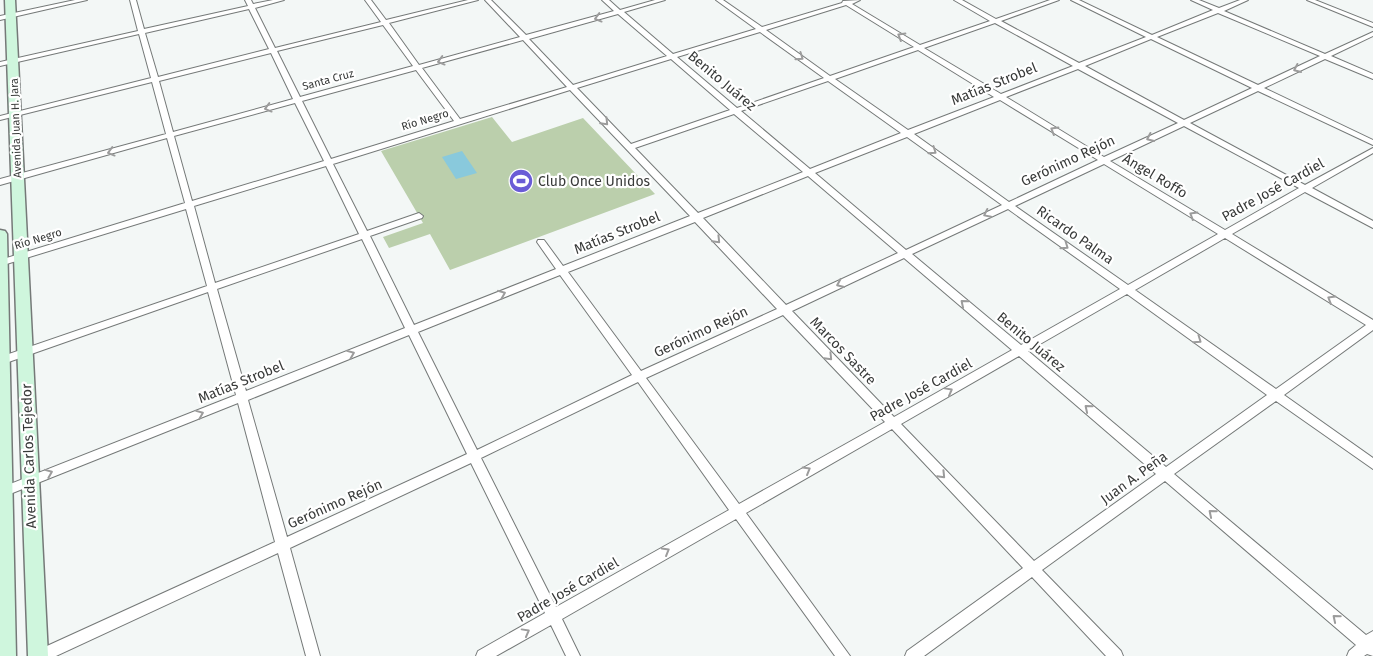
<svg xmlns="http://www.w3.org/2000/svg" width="1373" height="656" font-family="'Fira Sans',sans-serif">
	<rect width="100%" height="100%" fill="#f3f7f6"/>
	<path fill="#bbcfac" d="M492 117 512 142 583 118 655 194 450 270 430 234 389 248 383 237 423 223 381 151Z"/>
	<path fill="#89c9dc" d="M462 151 477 173 456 179 442 157Z"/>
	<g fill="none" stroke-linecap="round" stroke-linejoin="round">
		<g stroke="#757978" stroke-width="2">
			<path id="street" d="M75 0H87L0 20V16Z
				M130 0H136L144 29 248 6 245 0H251L253 4 273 0H284L255 8 275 48 381 22 365 0H371L386 20 468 0H478L389 23 419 65 520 37 485 0H491L526 35 614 11 602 0H609L620 10 655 0H665L624 12 673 54 756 29 716 0H723L762 27 842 3 843 1 860 0 852 4 920 45 990 21 954 0H962L996 19 1050 0H1059L1001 21 1079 63 1146 37 1071 0H1079L1152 35 1213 10 1191 0H1199L1219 8 1240 0H1248L1224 11 1325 54 1373 32V36L1331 56 1373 74V79L1325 59 1264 88 1373 140V145L1258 91 1190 123 1305 185 1373 148V153L1312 188 1373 221V228L1305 192 1232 234 1373 320V330L1284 395 1373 458V469L1276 401 1174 474 1366 635 1373 631V656L1367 654 1364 656H1347L1349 651 1356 645 1165 481 1042 570 1121 651 1123 656H1106L1032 577 924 656H905L907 651 1023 568 892 429 746 513 850 656H835L736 519 562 619 580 656H566L551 625 496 656H476L478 651 545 613 471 463 290 548 320 656H306L278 553 56 656H34L36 651 275 542 238 403 0 498V488L236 395 208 292 0 365V357L207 286 186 209 0 266V260L185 203 167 138 0 185V179L166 134 152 82 0 120V116L151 78 139 34 0 66V62L138 31ZM846 5 914 47 830 76 766 30ZM249 9 269 49 158 77 145 33ZM1218 13 1320 56 1258 85 1157 37ZM618 14 667 56 573 85 529 39ZM995 23 1073 66 1001 94 924 48ZM383 25 413 66 300 97 277 51ZM760 32 824 78 737 108 677 57ZM1151 39 1252 88 1184 120 1085 66ZM523 40 567 87 460 119 422 68ZM918 50 994 97 908 130 835 79ZM271 53 293 99 173 132 159 81ZM671 59 730 110 631 144 577 88ZM1078 69 1178 123 1104 157 1006 97ZM416 70 454 121 331 159 302 101ZM828 81 901 133 810 169 741 111ZM570 90 690 216 563 266 544 240H538L537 242 556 269 414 325 370 236 422 218 423 216 419 213 367 231 333 164ZM1000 100 1098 160 1009 202 914 134ZM295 103 324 161 192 201 174 136ZM734 114 803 172 698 213 635 148ZM1184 126 1299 188 1225 230 1110 161ZM907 137 1002 205 906 250 815 173ZM1104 164 1218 234 1128 285 1015 206ZM326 166 359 234 215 283 194 206ZM808 176 898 253 786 305 703 218ZM1008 209 1120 289 1021 345 912 254ZM695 222 777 309 641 371 568 272ZM1225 238 1366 325 1276 389 1135 290ZM362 239 405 328 246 391 217 289ZM904 258 1012 350 894 417 792 311ZM560 275 632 375 477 450 418 332ZM1127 294 1267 395 1166 467 1028 351ZM783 315 885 422 739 504 646 378ZM409 335 467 454 287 537 248 400ZM1019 356 1156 474 1034 561 901 424ZM638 382 729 510 556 607 481 458Z
				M1307 0H1315L1373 23V27Z"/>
		</g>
		<g stroke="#757978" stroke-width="3">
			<path id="secondary" d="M5 0H15L48 656H28Z
				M0 230 5 231 7 234 16 656H0Z"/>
		</g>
		<use href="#street" fill="#fff" fill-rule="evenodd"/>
		<use href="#secondary" fill="#cff6dd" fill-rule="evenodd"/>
	</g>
	<defs><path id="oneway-chevron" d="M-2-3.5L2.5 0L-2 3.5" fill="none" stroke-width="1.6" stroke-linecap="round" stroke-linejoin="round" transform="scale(1.25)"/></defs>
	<g stroke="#9c9c9c">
		<use href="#oneway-chevron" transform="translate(598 18) rotate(165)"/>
		<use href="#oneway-chevron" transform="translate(901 36) rotate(-149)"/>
		<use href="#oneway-chevron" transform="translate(800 57) rotate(35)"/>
		<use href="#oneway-chevron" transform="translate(441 61) rotate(165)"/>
		<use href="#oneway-chevron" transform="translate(1297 69) rotate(155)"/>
		<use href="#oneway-chevron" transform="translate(268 108) rotate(165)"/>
		<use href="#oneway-chevron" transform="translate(605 122) rotate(46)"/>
		<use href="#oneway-chevron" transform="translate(1054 130) rotate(-149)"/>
		<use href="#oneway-chevron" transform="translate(1150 138) rotate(155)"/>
		<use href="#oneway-chevron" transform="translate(933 151) rotate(35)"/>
		<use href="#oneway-chevron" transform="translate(111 152) rotate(165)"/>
		<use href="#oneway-chevron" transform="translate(987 214) rotate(154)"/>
		<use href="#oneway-chevron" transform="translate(1193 215) rotate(-149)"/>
		<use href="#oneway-chevron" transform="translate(717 240) rotate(46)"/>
		<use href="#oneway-chevron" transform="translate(1065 246) rotate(35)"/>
		<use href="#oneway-chevron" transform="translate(840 284) rotate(156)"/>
		<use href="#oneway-chevron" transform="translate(502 294) rotate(-22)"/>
		<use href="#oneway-chevron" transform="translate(1331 299) rotate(-149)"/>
		<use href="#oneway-chevron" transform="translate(964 303) rotate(-140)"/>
		<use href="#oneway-chevron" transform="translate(1198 340) rotate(35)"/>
		<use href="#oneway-chevron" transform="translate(351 354) rotate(-22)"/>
		<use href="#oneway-chevron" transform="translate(829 357) rotate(46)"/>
		<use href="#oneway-chevron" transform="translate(949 391) rotate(-29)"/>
		<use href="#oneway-chevron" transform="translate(1088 408) rotate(-140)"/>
		<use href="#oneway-chevron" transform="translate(200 414) rotate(-22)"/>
		<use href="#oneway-chevron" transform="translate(807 470) rotate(-30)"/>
		<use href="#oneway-chevron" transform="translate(49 473) rotate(-22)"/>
		<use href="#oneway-chevron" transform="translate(942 475) rotate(46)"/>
		<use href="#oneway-chevron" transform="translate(1212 513) rotate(-140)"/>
		<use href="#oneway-chevron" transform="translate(666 551) rotate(-30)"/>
		<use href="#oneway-chevron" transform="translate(1336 618) rotate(-140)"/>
		<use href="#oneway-chevron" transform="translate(526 632) rotate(-29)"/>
	</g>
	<defs>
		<g id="stadium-disc" transform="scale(1.25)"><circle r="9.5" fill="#6a5cd6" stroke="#fff"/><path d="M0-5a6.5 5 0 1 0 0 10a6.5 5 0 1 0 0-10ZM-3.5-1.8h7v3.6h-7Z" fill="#fff"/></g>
	</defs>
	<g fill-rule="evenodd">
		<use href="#stadium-disc" x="521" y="181"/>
	</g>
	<g text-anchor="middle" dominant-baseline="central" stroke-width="4.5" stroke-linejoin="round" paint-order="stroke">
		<g font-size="11" fill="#383a39" stroke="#fff">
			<text transform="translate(328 80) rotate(-15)">Santa Cruz</text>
			<text transform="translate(425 120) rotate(-17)">Río Negro</text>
			<text transform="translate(16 128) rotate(-92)">Avenida Juan H. Jara</text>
			<text transform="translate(38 239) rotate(-17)">Río Negro</text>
		</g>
		<g font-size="14" fill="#383a39" stroke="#fff">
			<text transform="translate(722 81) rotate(40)">Benito Juárez</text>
			<text transform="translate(994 84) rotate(-22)">Matías Strobel</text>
			<text transform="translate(1068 161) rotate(-25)">Gerónimo Rejón</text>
			<text transform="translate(1155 176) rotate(31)">Ángel Roffo</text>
			<text transform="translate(1273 190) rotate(-29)">Padre José Cardiel</text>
			<text transform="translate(617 233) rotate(-22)">Matías Strobel</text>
			<text transform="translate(1075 235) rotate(35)">Ricardo Palma</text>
			<text transform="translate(701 332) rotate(-25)">Gerónimo Rejón</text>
			<text transform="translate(1031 342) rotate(40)">Benito Juárez</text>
			<text transform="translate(843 351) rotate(46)">Marcos Sastre</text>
			<text transform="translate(241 382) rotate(-22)">Matías Strobel</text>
			<text transform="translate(921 390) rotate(-29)">Padre José Cardiel</text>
			<text transform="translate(29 456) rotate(-92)">Avenida Carlos Tejedor</text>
			<text transform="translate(1134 478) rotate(-36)">Juan A. Peña</text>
			<text transform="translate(335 504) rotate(-24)">Gerónimo Rejón</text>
			<text transform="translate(568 590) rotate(-30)">Padre José Cardiel</text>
		</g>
		<g font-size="14" fill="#383a39" stroke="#fff" text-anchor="start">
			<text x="538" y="181">Club Once Unidos</text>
		</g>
	</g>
</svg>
